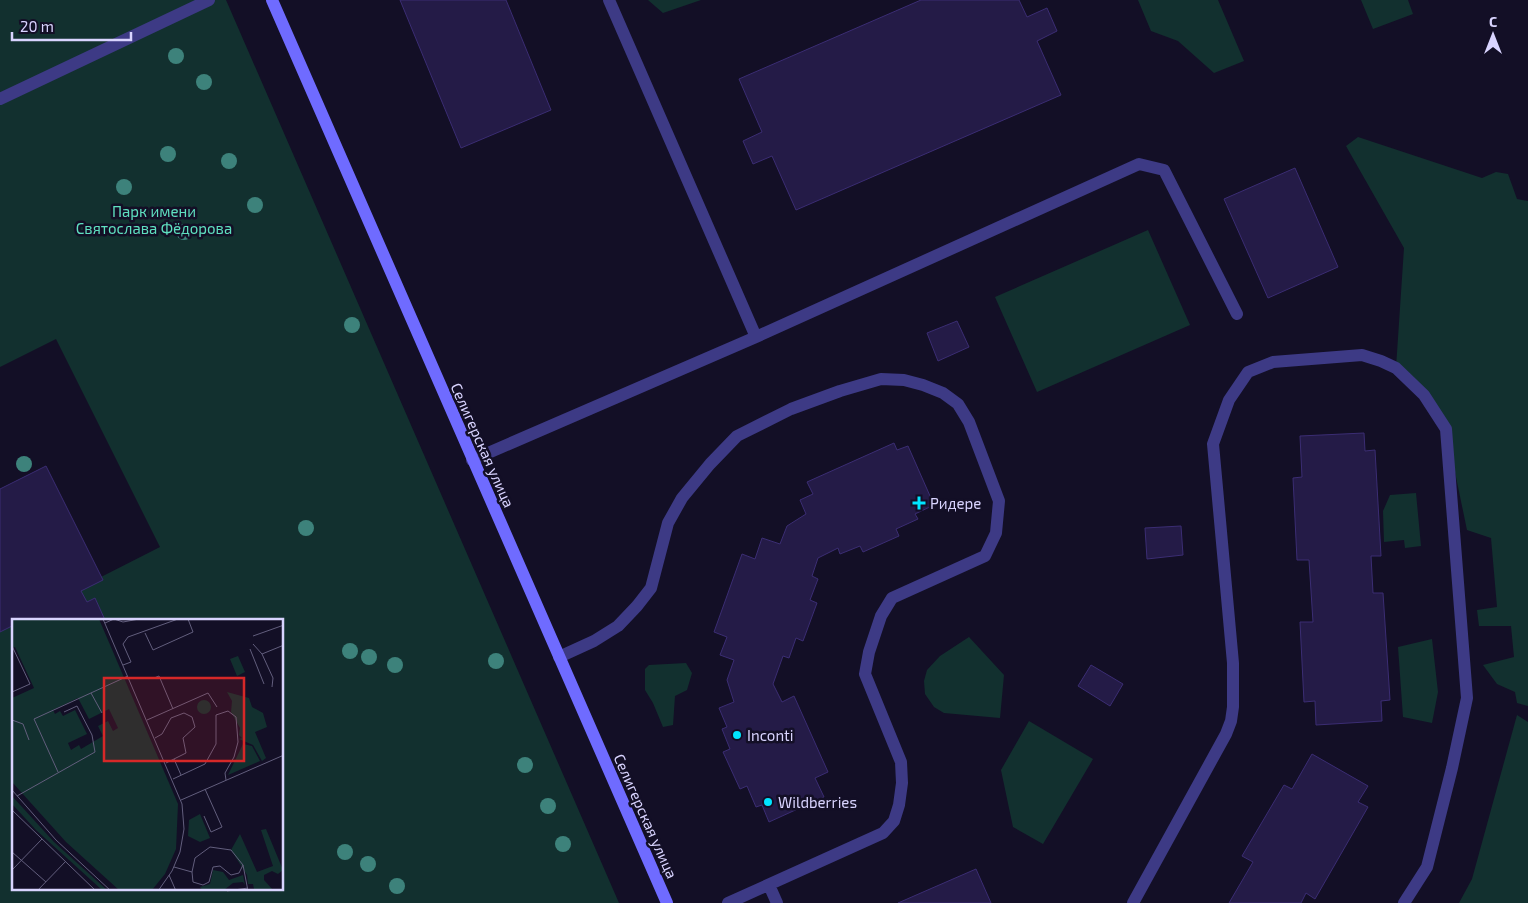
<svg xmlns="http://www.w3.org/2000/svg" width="1528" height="903" font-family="'Exo 2',sans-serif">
	<rect width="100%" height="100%" fill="#130f26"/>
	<path fill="#12302f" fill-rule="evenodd" d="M0 0H226L619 903H0V489L101 577 160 547 56 339 0 367ZM14 620H282V889H14Z
		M648 0H701L663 13Z
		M1138 0H1218L1244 61 1214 73 1178 41 1151 31Z
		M1361 0H1408L1413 14 1373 29Z
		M1358 137 1482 178 1496 172 1508 174 1517 199 1528 201V706L1517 703 1515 692 1497 684 1483 665 1514 657 1511 626H1479L1477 610 1497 607 1491 538 1467 530 1446 429 1396 368 1404 248 1346 146Z
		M1148 230 1190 325 1037 392 995 297Z
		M1416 493 1421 546 1405 548 1404 540 1384 542 1383 511 1390 495Z
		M969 637 1004 675 1000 718 944 713 934 707 925 694 924 681 927 670 940 656Z
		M1432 639 1438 692 1432 723 1403 717 1398 647Z
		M686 663 692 673 687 690 675 696 673 725 663 727 653 703 645 690V669L649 665Z
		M1517 715 1528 722V903H1459L1472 879Z
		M1029 721 1093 759 1043 844 1013 827 1001 770Z"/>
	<path fill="#241b47" stroke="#3b2d73" d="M400 0H506L551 110 461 148Z
		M921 0H1019L1027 17 1047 8 1057 31 1037 41 1061 95 796 210 772 156 753 164 743 141 762 132 739 79Z
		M1295 168 1338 267 1268 298 1224 199Z
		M957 321 969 347 938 361 927 333Z
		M1364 433 1365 451 1375 450 1381 556H1371L1373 593H1383L1390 700 1381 701 1382 721 1316 725 1315 701 1304 702 1300 622H1313L1309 560H1297L1293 478 1302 477 1300 436Z
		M894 443 897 450 908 446 934 505 915 514 918 519 896 529 899 536 863 552 860 546 840 554 838 548 818 558 812 576 818 579 810 600 817 603 803 641 796 638 789 658 783 656 773 684 782 702 794 696 828 772 815 778 824 797 769 822 762 805 756 807 747 786 740 789 723 752 730 749 722 729 727 727 719 708 734 702 727 680 734 660 720 655 727 637 714 632 742 554 755 559 762 538 780 544 787 526 806 514 800 500 813 494 807 482Z
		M46 466 103 580 81 591 87 602 95 598 105 620H14V628L12 626 0 632V489Z
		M1181 526 1183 555 1147 559 1145 528Z
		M1091 665 1123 684 1110 706 1078 686Z
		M1312 754 1368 786 1358 802 1368 807 1315 899 1306 893 1301 903H1229L1253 862 1242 856 1284 785 1292 789Z
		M976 869 991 903H898L930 889Z"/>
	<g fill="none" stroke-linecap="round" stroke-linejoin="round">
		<path stroke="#3d3a85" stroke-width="12" d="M609 0 756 337
			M0 99 209 0
			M472 460 756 337 1139 164 1164 170 1237 314
			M559 657 594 641 618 626 637 606 651 588 668 523 682 498 710 464 737 436 791 409 840 391 881 379 904 380 923 385 943 393 958 404 969 422 999 501 996 533 985 556 892 598 881 616 869 652 865 674 901 762 902 783 899 805 894 821 883 833 728 903
			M769 885 777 903
			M1133 903 1226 734 1231 721 1233 707V663L1213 444 1229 400 1248 372 1273 362 1362 355 1381 361 1396 368 1424 395 1446 429 1467 698 1452 768 1427 867 1404 903"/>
		<path stroke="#6f6bff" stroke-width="12" d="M272 0 667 903"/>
	</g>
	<g fill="#3d827b">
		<circle cx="176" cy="56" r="8"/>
		<circle cx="204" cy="82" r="8"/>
		<circle cx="168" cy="154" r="8"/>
		<circle cx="229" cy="161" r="8"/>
		<circle cx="124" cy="187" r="8"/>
		<circle cx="255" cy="205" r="8"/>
		<circle cx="184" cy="232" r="8"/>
		<circle cx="352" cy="325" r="8"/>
		<circle cx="24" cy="464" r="8"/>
		<circle cx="306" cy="528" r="8"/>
		<circle cx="350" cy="651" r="8"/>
		<circle cx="369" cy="657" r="8"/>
		<circle cx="496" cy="661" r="8"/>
		<circle cx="395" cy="665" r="8"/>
		<circle cx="525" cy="765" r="8"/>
		<circle cx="548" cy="806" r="8"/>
		<circle cx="563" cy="844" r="8"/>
		<circle cx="345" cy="852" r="8"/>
		<circle cx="368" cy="864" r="8"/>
		<circle cx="397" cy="886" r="8"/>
	</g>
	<g fill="#00e5ff" stroke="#130f26" stroke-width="2">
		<path d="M916.5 495.5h5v5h5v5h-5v5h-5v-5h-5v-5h5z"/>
		<circle cx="737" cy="735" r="5"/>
		<circle cx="768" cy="802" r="5"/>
	</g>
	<g text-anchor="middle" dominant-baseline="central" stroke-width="5" stroke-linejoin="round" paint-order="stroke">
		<g font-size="15" fill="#5fe0c0" stroke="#130f26">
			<text x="154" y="211">Парк имени<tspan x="154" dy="17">Святослава Фёдорова</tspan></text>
		</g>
		<g font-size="15" fill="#d9d4ff" stroke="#130f26">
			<text transform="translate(483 445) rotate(66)">Селигерская улица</text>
			<text transform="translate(646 816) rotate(66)">Селигерская улица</text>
		</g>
		<g font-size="15" fill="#d9d4ff" stroke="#130f26" text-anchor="start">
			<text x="930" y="503">Ридере</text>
			<text x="747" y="735">Inconti</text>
			<text x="778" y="802">Wildberries</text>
		</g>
	</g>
	<g transform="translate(12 619)">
		<rect width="271" height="271" fill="#130f26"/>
		<path d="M0 0H87L166 185 164 230 153 255 140 271H107L54 223 0 163V79L22 69 3 28 0 29ZM66 79 77 100 97 90 106 109 101 112 96 102 86 107 91 117 69 130 67 126 59 131 56 124 75 115 63 91 51 97 48 92 43 95 41 91ZM226 37 233 53 225 57 218 40ZM215 73 237 79 240 88 251 94 255 108 243 113 254 139 250 142 241 126 227 120 230 119 227 116 228 109 219 93 220 82ZM185 88a7 7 0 1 1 14 0a7 7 0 1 1-14 0ZM231 125 240 127 248 142 216 156ZM0 177 42 223 95 271H90L24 211 0 185ZM188 195 198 219 188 223 176 217 177 201ZM254 210 271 251 266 255 260 252 252 256V261L261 271H236L242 270 241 265H236L235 256 219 231 228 215 245 253 261 247 249 211ZM201 251 211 253 217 261 231 256 233 266 231 263 221 264 212 271H190L188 268 198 265Z" fill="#12302f" fill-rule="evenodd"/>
		<path fill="none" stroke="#625e7d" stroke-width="1" d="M91 0 170 185 172 210 168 233 160 252 146 272M93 4 102 0 111 3 127 0M133 14 141 31 181 13 176 0M241 17 272 6M241 25 250 35 261 59 260 68M238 30 252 65M250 35 272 26M111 46 119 43 111 25 116 18 166 0M142 59 147 57 161 90M0 73 18 65 0 27M79 74 90 94M0 101 11 105 17 121M135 101 196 74 205 88M143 119 150 115 159 99 172 94 180 98 183 108 171 119 174 134 154 144M162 140 169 156M46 153 22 100 116 57M161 160 193 145 204 125V96L216 92 224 98 226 123 222 138 213 154 214 161M0 171 44 221 99 272M5 177 83 133 80 116 65 87 52 93M169 181 272 136M0 191 84 272M192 197 199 213 210 208 193 170M0 233 34 263M231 246 236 272M162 248 180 253 181 263 191 266 197 263 201 248 208 247 219 256 227 254 231 246 219 231 198 228 183 239 180 253M1 250 30 220M157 256 164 272M25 272 54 242M215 272 236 269"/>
		<path fill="#d62828" fill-opacity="0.15" stroke="#d62828" stroke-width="2.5" d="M92 59H232V142H92Z"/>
		<rect width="271" height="271" fill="none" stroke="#d9d4ff" stroke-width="2.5"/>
	</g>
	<g transform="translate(1493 35)" stroke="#130f26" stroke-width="4" paint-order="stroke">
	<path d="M0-4L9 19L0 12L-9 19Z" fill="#d9d4ff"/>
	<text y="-8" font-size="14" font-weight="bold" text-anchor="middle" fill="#d9d4ff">С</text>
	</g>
	<path d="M12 32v8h119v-8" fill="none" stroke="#d9d4ff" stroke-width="2.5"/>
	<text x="20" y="32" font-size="15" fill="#d9d4ff" stroke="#130f26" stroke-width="4" paint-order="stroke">20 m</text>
</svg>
